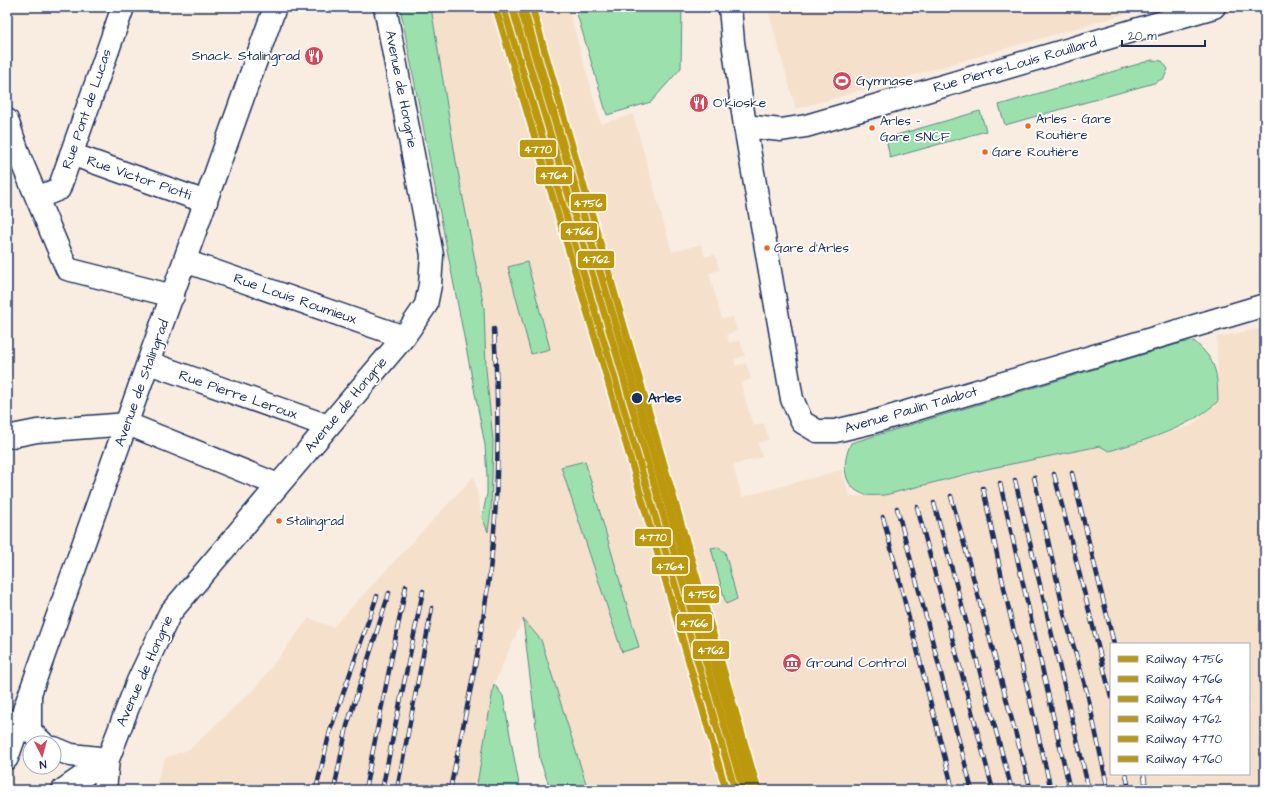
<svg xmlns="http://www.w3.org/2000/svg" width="1272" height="797" font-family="'Architects Daughter',sans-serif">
	<rect width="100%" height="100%" fill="#f9ede1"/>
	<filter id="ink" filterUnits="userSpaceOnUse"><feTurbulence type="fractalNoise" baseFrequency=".025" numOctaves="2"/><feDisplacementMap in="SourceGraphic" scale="8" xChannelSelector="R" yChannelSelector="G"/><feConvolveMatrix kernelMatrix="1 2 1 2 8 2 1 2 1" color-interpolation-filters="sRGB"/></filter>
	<g filter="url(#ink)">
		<path fill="#f5e0cc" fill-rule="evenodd" d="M431 7H568L601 124 633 114 672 252 701 244 705 257 715 254 719 270 709 273 722 319 733 317 737 331 727 334 729 343 740 340 745 356 734 359 736 366 746 363 751 379 741 383 753 426 764 423 769 440 758 443 762 457 733 465 742 497 841 470 850 496 885 495 1026 461 1100 446 1109 451 1191 426 1218 401 1217 337 1265 328V790H588L541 640 523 619 494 684 476 790H127V788L154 789 165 758 190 749 256 687 309 618 333 627 474 476 482 517 487 531 493 441 486 369 484 308 456 161ZM1111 644H1249V774H1111Z
			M767 7H1135L1136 11 796 109Z"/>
		<path fill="#9ce1ad" stroke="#5c8886" d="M400 7H431L456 161 484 308 486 369 493 441 491 510 488 532 482 517 487 494V476L485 445Z
			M575 7H682L681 68 651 102 607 115Z
			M1152 60 1162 61 1168 69 1164 78 1154 83 1005 125 999 105Z
			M980 111 986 131 890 158 886 138Z
			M527 262 550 349 531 354 508 267Z
			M1194 341C1217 362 1217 371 1218 401 1190 428 1146 440 1109 451L1100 446 987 469 885 495C879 495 871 496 866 495 841 488 842 462 851 443L1181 343Z
			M585 461 639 647 622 652 561 467Z
			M717 547 725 552 737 599 726 604 711 548Z
			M523 619 541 640 588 790H551L550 788 540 760Z
			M494 684 503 696 520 790H476Z"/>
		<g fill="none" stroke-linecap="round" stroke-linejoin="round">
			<g stroke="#1b2f5e" stroke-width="25">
				<path id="minor" d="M1214 7 806 126 781 130 745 126 792 399 802 422 817 431H835L873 422 1265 305
					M7 120 20 158 67 269 173 296
					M71 154 206 202
					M37 198 59 189 123 7
					M185 261 404 337
					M149 363 328 426
					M7 437 37 431 128 424 278 485
					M30 697V731L43 743
					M54 748 71 755 108 759
					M63 790 108 759
					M105 790 108 759 138 681 170 613 404 337 426 305 430 285 432 255 385 7"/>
			</g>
			<g stroke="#1b2f5e" stroke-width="25">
				<path id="tertiary" d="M730 7 733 42 745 126"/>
			</g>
			<g stroke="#1b2f5e" stroke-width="25">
				<path id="secondary" d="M7 758 275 7"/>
			</g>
			<use href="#minor" stroke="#fff" stroke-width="22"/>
			<use href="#tertiary" stroke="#fff" stroke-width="22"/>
			<use href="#secondary" stroke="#fff" stroke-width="22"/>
			<g stroke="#1b2f5e" stroke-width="4.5">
				<path id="rail" d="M1072 473 1114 644
					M1054 474 1111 697
					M1034 477 1065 617 1087 692 1108 790
					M1015 480 1089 790
					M1000 483 1070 790
					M983 488 1006 597 1051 790
					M951 496 1031 790
					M934 503 1012 790
					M917 507 993 790
					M897 508 972 790
					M883 517 953 790
					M1126 774 1129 790
					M1144 774 1146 790
					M316 790 330 731 377 596
					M334 790 347 726 389 593
					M365 790 406 586
					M382 790 423 591
					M397 790 432 608
					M450 790C465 717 481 644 490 570 500 490 499 409 494 329"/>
			</g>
			<use href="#rail" stroke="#fff" stroke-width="3" stroke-dasharray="9" stroke-linecap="butt"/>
			<g stroke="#fff" stroke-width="10">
				<path id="rail-1" d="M532 7 758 790"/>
			</g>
			<g stroke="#fff" stroke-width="10">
				<path id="rail-2" d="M512 7 617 356 743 790"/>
			</g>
			<g stroke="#fff" stroke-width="10">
				<path id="rail-3" d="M504 9 609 358 735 790"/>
			</g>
			<g stroke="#fff" stroke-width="10">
				<path id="rail-4" d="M520 7 625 354 751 788"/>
			</g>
			<g stroke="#fff" stroke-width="10">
				<path id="rail-5" d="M497 12 602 361 726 790"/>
			</g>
			<g stroke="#fff" stroke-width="10">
				<path id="rail-6" d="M524 9 750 790"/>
			</g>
			<use href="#rail-1" stroke="#bc980e" stroke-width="7"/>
			<use href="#rail-2" stroke="#bc980e" stroke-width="7"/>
			<use href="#rail-3" stroke="#bc980e" stroke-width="7"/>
			<use href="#rail-4" stroke="#bc980e" stroke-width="7"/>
			<use href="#rail-5" stroke="#bc980e" stroke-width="7"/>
			<use href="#rail-6" stroke="#bc980e" stroke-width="7"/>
		</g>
	</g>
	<defs>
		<g id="restaurant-disc" transform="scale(1)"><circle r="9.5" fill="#d1495b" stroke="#fff"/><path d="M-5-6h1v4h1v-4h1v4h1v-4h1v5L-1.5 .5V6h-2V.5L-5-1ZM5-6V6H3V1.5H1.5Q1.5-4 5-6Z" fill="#fff"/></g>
		<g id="stadium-disc" transform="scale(1)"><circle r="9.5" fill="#d1495b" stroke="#fff"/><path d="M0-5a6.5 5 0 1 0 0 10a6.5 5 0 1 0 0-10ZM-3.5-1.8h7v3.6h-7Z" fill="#fff"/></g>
		<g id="museum-disc" transform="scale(1)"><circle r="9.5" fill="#d1495b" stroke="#fff"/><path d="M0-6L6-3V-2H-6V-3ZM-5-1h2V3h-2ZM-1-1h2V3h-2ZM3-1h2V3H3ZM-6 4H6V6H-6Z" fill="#fff"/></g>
	</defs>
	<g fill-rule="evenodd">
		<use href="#restaurant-disc" x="314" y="56"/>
		<use href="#stadium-disc" x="842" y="81"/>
		<use href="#restaurant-disc" x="699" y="103"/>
		<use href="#museum-disc" x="792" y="663"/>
	</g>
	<g fill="#f26522" stroke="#fff" stroke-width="1.5">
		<circle cx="1028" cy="126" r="3.5"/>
		<circle cx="872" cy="128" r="3.5"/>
		<circle cx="985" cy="152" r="3.5"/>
		<circle cx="767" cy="248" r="3.5"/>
		<circle cx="279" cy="521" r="3.5"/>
	</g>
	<circle fill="#1b2f5e" stroke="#fff" stroke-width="1.5" cx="637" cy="398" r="6"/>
	<g text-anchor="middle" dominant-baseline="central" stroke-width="3.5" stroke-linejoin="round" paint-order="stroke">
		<g font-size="13" fill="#1b2f5e" stroke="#fff" text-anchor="start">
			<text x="1036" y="119">Arles - Gare<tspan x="1036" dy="16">Routière</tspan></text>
			<text x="880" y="121">Arles -<tspan x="880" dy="16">Gare SNCF</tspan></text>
			<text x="992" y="152">Gare Routière</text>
			<text x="774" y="248">Gare d'Arles</text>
			<text x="286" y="521">Stalingrad</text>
		</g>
		<g font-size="14" fill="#1b2f5e" stroke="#fff" text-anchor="start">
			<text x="300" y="56" text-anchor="end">Snack Stalingrad</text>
			<text x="856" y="81">Gymnase</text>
			<text x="713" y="103">O'kioske</text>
			<text x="806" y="663">Ground Control</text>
		</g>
		<g font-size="14" fill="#1b2f5e" stroke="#fff">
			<text transform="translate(1015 65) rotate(-16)">Rue Pierre-Louis Rouillard</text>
			<text transform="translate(401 89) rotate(79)">Avenue de Hongrie</text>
			<text transform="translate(87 109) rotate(-71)">Rue Pont de Lucas</text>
			<text transform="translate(139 178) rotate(19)">Rue Victor Piotti</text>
			<text transform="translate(295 299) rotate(19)">Rue Louis Roumieux</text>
			<text transform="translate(142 383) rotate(-70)">Avenue de Stalingrad</text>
			<text transform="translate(238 395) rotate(19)">Rue Pierre Leroux</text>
			<text transform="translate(346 405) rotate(-50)">Avenue de Hongrie</text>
			<text transform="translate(911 410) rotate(-16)">Avenue Paulin Talabot</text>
			<text transform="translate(145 671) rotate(-66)">Avenue de Hongrie</text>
		</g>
		<g font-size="14" font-weight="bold" fill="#1b2f5e" stroke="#fff" text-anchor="start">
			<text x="648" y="398">Arles</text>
		</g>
	</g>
	<g stroke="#fff" stroke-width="1.5">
		<rect x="519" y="139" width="38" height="19" rx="4" fill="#bc980e"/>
		<rect x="535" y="166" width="38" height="19" rx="4" fill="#bc980e"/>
		<rect x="570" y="193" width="37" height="19" rx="4" fill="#bc980e"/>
		<rect x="560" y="222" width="38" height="19" rx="4" fill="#bc980e"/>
		<rect x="577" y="250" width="38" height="19" rx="4" fill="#bc980e"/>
		<rect x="634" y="528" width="38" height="19" rx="4" fill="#bc980e"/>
		<rect x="651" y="556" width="38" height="19" rx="4" fill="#bc980e"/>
		<rect x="683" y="585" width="37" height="19" rx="4" fill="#bc980e"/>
		<rect x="676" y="613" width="37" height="19" rx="4" fill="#bc980e"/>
		<rect x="692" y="640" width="38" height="20" rx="4" fill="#bc980e"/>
	</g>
	<g font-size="11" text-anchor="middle" font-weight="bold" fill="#fff">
		<text x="538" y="153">4770</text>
		<text x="554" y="179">4764</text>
		<text x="588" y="207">4756</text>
		<text x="579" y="235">4766</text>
		<text x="596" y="263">4762</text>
		<text x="653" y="541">4770</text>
		<text x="670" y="570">4764</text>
		<text x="702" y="598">4756</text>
		<text x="694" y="627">4766</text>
		<text x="711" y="654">4762</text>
	</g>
	<rect width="1272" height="797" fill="none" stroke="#fff" stroke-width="24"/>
	<rect x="12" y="12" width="1248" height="773" fill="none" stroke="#1b2f5e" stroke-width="1.5" filter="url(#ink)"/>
	<rect x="1110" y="643" width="140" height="132" fill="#ffffff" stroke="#a4acbf"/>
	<rect x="1118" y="656" width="20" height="6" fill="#bc980e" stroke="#a4acbf"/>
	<text x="1146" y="663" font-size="12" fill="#1b2f5e">Railway 4756</text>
	<rect x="1118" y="676" width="20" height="6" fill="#bc980e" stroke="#a4acbf"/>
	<text x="1146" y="683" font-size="12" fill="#1b2f5e">Railway 4766</text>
	<rect x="1118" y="696" width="20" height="6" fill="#bc980e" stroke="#a4acbf"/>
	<text x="1146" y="703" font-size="12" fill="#1b2f5e">Railway 4764</text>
	<rect x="1118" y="716" width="20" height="6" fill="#bc980e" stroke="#a4acbf"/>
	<text x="1146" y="723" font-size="12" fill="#1b2f5e">Railway 4762</text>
	<rect x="1118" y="736" width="20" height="6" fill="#bc980e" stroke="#a4acbf"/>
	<text x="1146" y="743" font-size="12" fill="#1b2f5e">Railway 4770</text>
	<rect x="1118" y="756" width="20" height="6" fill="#bc980e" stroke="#a4acbf"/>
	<text x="1146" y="763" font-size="12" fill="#1b2f5e">Railway 4760</text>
	<g transform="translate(42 755) rotate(174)"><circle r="19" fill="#ffffff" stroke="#a4acbf"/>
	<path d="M0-3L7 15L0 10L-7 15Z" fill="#d1495b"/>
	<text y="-6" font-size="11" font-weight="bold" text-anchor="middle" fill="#1b2f5e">N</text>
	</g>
	<path d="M1122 40v6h83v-6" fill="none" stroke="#1b2f5e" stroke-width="2"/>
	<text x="1128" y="40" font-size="12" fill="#1b2f5e" stroke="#ffffff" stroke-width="3" paint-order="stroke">20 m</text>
</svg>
